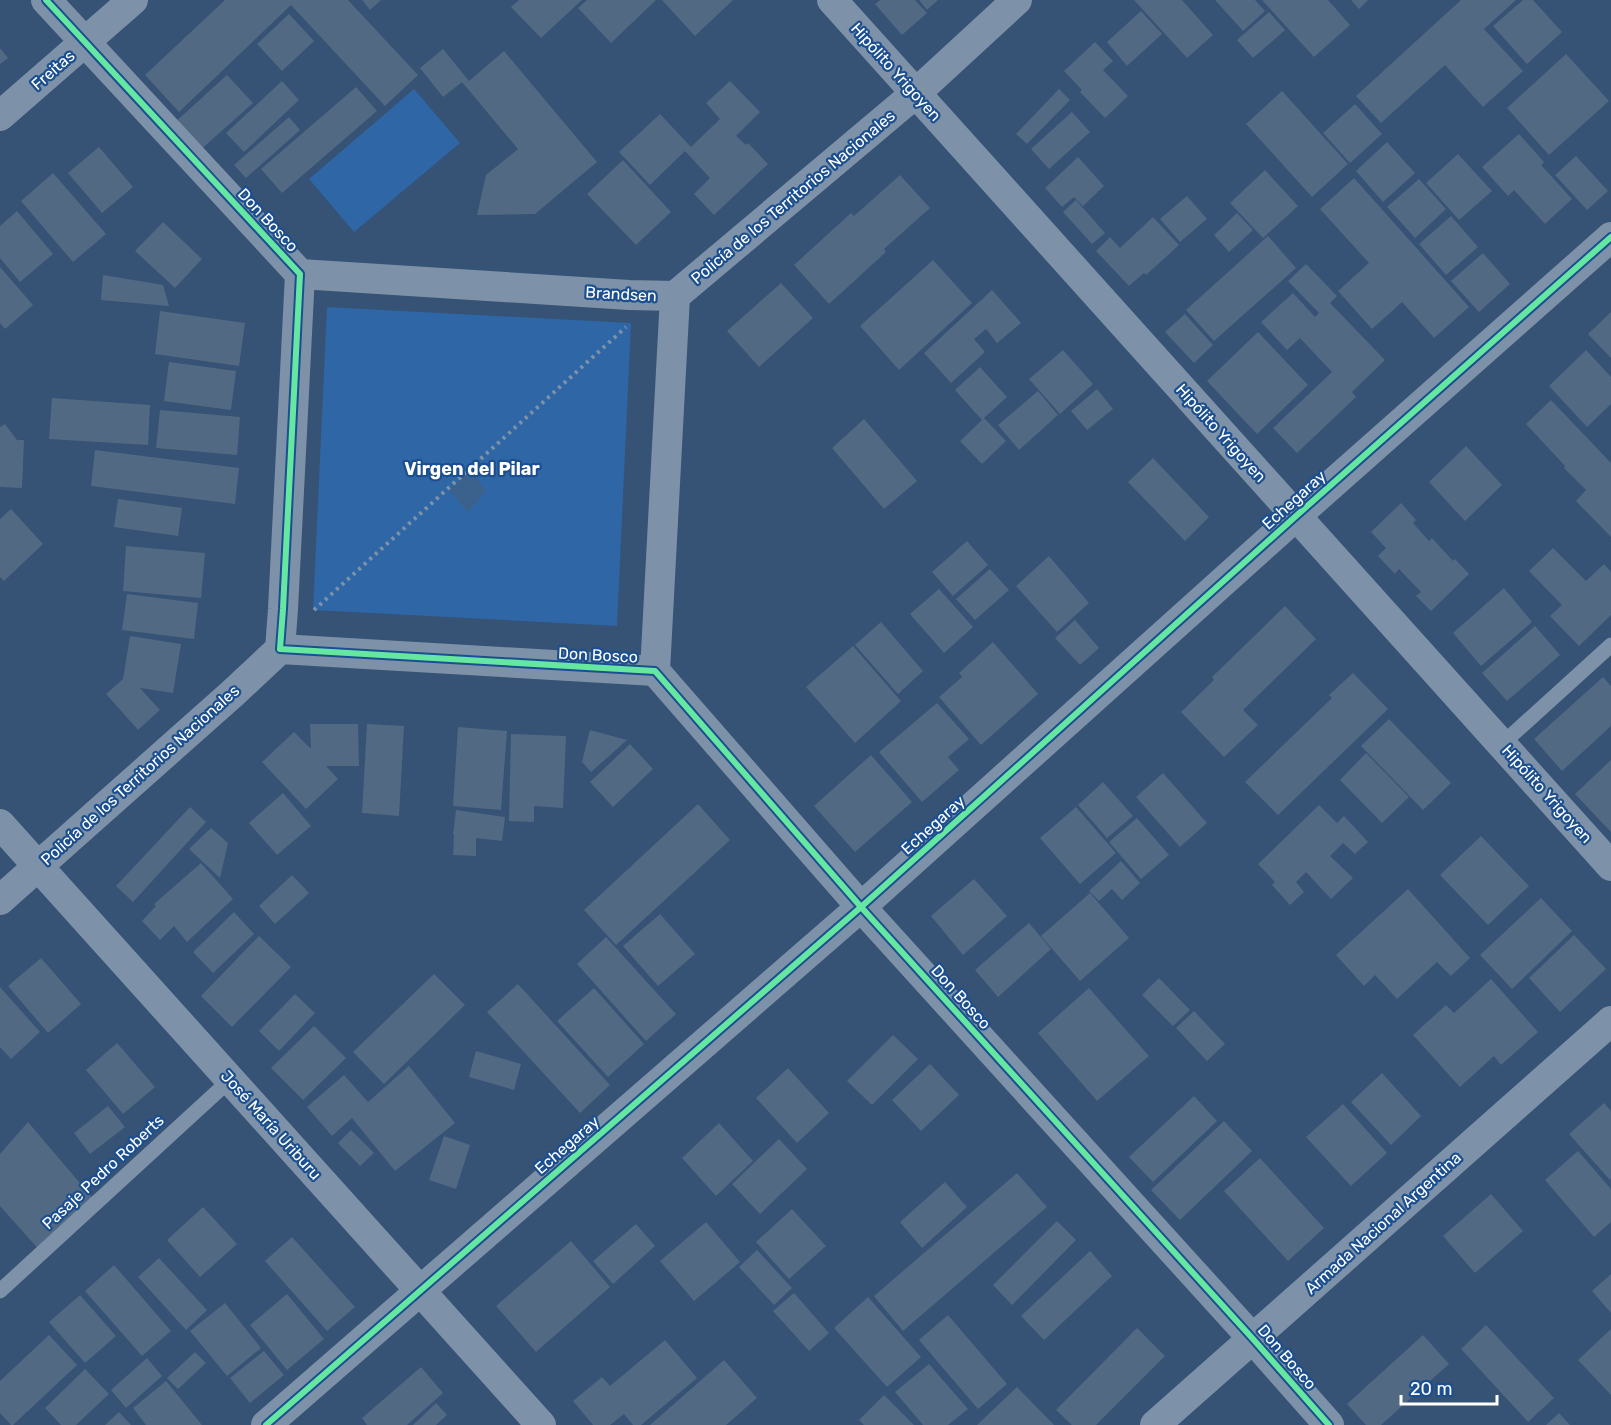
<svg xmlns="http://www.w3.org/2000/svg" width="1611" height="1425" font-family="Rubik,sans-serif">
	<rect width="100%" height="100%" fill="#365274"/>
	<path fill="#2f66a5" d="M414 89 460 143 354 232 309 179Z
		M327 307 631 323 617 626 313 610Z"/>
	<path fill="#3b618d" d="M471 471 486 491 468 512 448 489Z"/>
	<path fill="#526984" d="M225 0H348L418 75 385 106 291 5 179 112 145 75Z
		M362 0H381L370 10Z
		M519 0H582L541 38 511 7Z
		M587 0H656L611 43 578 8Z
		M662 0H733L695 36Z
		M880 0H915L927 13 902 35 875 4Z
		M919 0H938L927 10Z
		M1134 0H1182L1213 35 1187 58Z
		M1215 0H1255L1265 11 1243 31Z
		M1262 0H1328L1350 25 1314 57Z
		M1351 0H1368L1359 9Z
		M1461 0H1516L1484 29 1523 71 1483 107 1445 65 1381 123 1356 96Z
		M1523 0H1533L1562 32 1527 64 1493 26Z
		M1141 11 1162 34 1127 66 1107 42Z
		M1269 12 1285 30 1253 58 1237 40Z
		M289 14 314 41 282 71 257 44Z
		M1095 42 1113 61 1103 70 1128 96 1105 118 1080 92 1082 90 1064 71Z
		M0 48 8 58 0 64Z
		M443 49 469 81 504 51 597 162 535 214 477 215 486 175 518 149 462 82 443 97 420 68Z
		M1566 54 1609 101 1549 155 1507 108Z
		M227 75 253 103 198 152 173 124Z
		M282 81 299 100 244 152 226 133Z
		M730 81 760 112 736 136 746 145 748 143 768 164 714 215 694 194 710 178 685 151 650 185 619 152 660 114 691 147 720 119 706 103Z
		M356 87 377 111 282 193 261 169Z
		M1059 89 1070 100 1027 144 1016 134Z
		M1282 91 1348 164 1312 197 1246 124Z
		M1355 104 1382 134 1350 163 1323 133Z
		M1072 112 1090 132 1049 169 1031 149Z
		M289 117 300 130 246 178 234 165Z
		M1519 134 1544 162 1541 165 1572 199 1545 224 1514 190 1508 196 1482 167Z
		M1387 142 1415 173 1383 202 1356 171Z
		M99 147 133 187 102 213 68 173Z
		M1458 154 1492 191 1459 220 1426 183Z
		M1576 156 1608 191 1587 210 1555 175Z
		M1078 157 1104 186 1083 206 1074 197 1062 207 1045 188Z
		M623 160 671 212 636 245 587 194Z
		M1265 170 1298 206 1263 238 1230 203Z
		M53 173 106 234 73 262 21 201Z
		M900 175 930 208 884 249 886 252 829 304 794 265 851 213 854 216Z
		M1354 178 1469 307 1434 338 1402 302 1372 329 1338 291 1369 263 1320 209Z
		M1419 179 1446 209 1415 238 1387 207Z
		M1187 196 1207 219 1180 242 1160 219Z
		M1076 200 1105 233 1092 244 1063 212Z
		M17 211 53 254 20 282 0 258V226Z
		M1237 213 1253 230 1229 252 1214 235Z
		M1451 216 1478 247 1446 275 1419 244Z
		M1153 217 1179 245 1146 275 1144 273 1129 286 1096 251 1110 237 1120 248Z
		M163 222 202 259 175 288 135 251Z
		M1268 236 1296 268 1214 341 1186 310Z
		M1483 253 1510 284 1479 312 1451 281Z
		M933 260 972 303 899 370 860 326Z
		M1306 264 1337 296 1330 303 1385 360 1352 392 1356 397 1297 453 1273 428 1332 372 1300 338 1287 350 1261 322 1293 293 1315 317 1319 313 1288 281Z
		M0 267 33 305 5 329 0 323Z
		M103 275 163 285 169 306 101 300Z
		M781 283 813 318 759 367 727 331Z
		M992 290 1021 323 997 343 986 329 974 339 985 352 951 383 924 353Z
		M160 311 245 323 239 366 155 354Z
		M1611 312V358L1588 334Z
		M1185 314 1213 345 1194 363 1165 332Z
		M1258 332 1308 385 1257 434 1207 381Z
		M1063 350 1093 384 1060 414 1029 379Z
		M1586 350 1611 377V404L1587 427 1549 386Z
		M169 362 236 371 231 410 164 401Z
		M980 367 1007 397 984 418 1006 441 982 464 960 441 982 420 955 390Z
		M1097 389 1113 409 1087 430 1071 411Z
		M1038 391 1058 415 1019 450 998 425Z
		M52 398 150 405 148 445 49 439Z
		M1551 400 1611 463V537L1576 501 1586 490 1564 468 1565 466 1526 424Z
		M160 410 240 417 237 455 156 448Z
		M864 419 917 481 884 509 832 448Z
		M5 424 17 440H24L22 488 0 487V427Z
		M1466 446 1502 485 1465 521 1429 482Z
		M95 450 239 468 235 504 91 486Z
		M1153 458 1209 517 1185 541 1128 482Z
		M118 499 182 508 178 536 114 527Z
		M1401 503 1416 520 1413 523 1429 541 1432 538 1453 561 1455 559 1469 574 1431 611 1416 596 1421 592 1399 569 1395 574 1378 556 1386 548 1371 532Z
		M11 509 43 544 4 581 0 577V519Z
		M967 541 988 565 953 596 932 572Z
		M126 546 205 553 201 598 123 591Z
		M1553 548 1586 581 1604 564 1611 572V615L1579 646 1550 616 1562 605 1529 571Z
		M1049 556 1089 603 1057 632 1016 586Z
		M990 569 1009 590 975 620 956 599Z
		M1504 588 1532 622 1481 666 1453 633Z
		M939 589 973 627 944 653 910 614Z
		M127 594 198 603 194 639 122 630Z
		M1285 606 1316 639 1243 710 1258 725 1224 757 1181 712 1214 680 1212 677Z
		M1075 620 1099 648 1080 665 1055 638Z
		M881 622 923 671 898 694 855 645Z
		M1535 626 1560 655 1507 701 1482 673Z
		M130 636 181 644 173 693 140 688 160 710 138 730 106 694 123 679Z
		M993 642 1038 694 981 745 939 697 962 677 959 673Z
		M853 646 901 701 855 743 806 687Z
		M1353 673 1388 709 1278 815 1245 782 1332 698 1329 695Z
		M1603 677 1611 686V726L1562 771 1534 739Z
		M937 703 969 739 948 757 959 770 922 802 879 752Z
		M1389 719 1451 783 1423 810 1361 746Z
		M310 724H358L359 766H326L338 779 306 809 262 762 294 732 311 749Z
		M367 724 404 726 399 816 362 813Z
		M458 727 507 731 501 810 453 806Z
		M590 730 627 740 591 772 582 762Z
		M511 734 566 736 563 808 534 806V822L509 821Z
		M630 744 653 769 613 807 590 782Z
		M1366 753 1409 797 1382 823 1340 780Z
		M871 755 912 802 855 852 814 806Z
		M1611 760V832L1575 794Z
		M1163 773 1207 823 1180 847 1136 797Z
		M1103 782 1133 816 1107 838 1078 805Z
		M283 793 311 826 277 855 249 823Z
		M698 804 730 840 616 945 584 910Z
		M1319 805 1337 823 1344 816 1368 842 1355 854 1343 843 1330 856 1353 878 1331 899 1306 872 1296 882 1304 892 1290 905 1272 885 1275 882 1258 864Z
		M190 807 206 822 133 902 116 886Z
		M1076 807 1116 853 1080 884 1040 838Z
		M456 810 505 817 502 841 476 838V856L453 855 454 835 453 834Z
		M1137 818 1169 855 1141 879 1109 842Z
		M211 828 228 843 220 878 189 849Z
		M1481 836 1529 886 1488 925 1440 875Z
		M1121 861 1140 883 1122 900 1112 889 1099 901 1089 891Z
		M201 863 233 899 187 942 174 926 160 940 142 921 156 906 154 904Z
		M292 875 309 893 275 924 259 906Z
		M974 879 1007 916 963 955 931 916Z
		M1408 889 1470 958 1451 976 1437 962 1397 999 1375 975 1364 986 1336 955Z
		M1090 893 1129 938 1080 981 1041 936Z
		M1541 898 1572 931 1512 989 1480 955Z
		M234 912 254 934 213 973 193 952Z
		M660 914 695 954 658 986 623 946Z
		M1029 923 1051 949 998 997 975 970Z
		M1574 935 1606 969 1560 1012 1529 978Z
		M259 936 291 967 232 1027 201 996Z
		M606 937 676 1014 646 1041 577 964Z
		M41 958 81 1004 48 1033 8 986Z
		M434 974 465 1005 384 1084 353 1052Z
		M1159 978 1190 1010 1173 1026 1142 995Z
		M1491 979 1538 1032 1501 1065 1494 1056 1460 1087 1413 1035 1446 1005 1454 1013Z
		M518 984 610 1085 580 1113 487 1012Z
		M0 987 40 1032 11 1059 0 1047Z
		M594 988 644 1044 608 1077 557 1021Z
		M1089 988 1149 1056 1097 1101 1038 1033Z
		M295 994 315 1013 279 1051 259 1031Z
		M1194 1011 1225 1044 1207 1061 1176 1028Z
		M314 1026 346 1058 303 1100 271 1068Z
		M893 1035 918 1059 872 1105 847 1081Z
		M117 1043 155 1087 123 1114 86 1070Z
		M476 1051 521 1064 514 1090 469 1077Z
		M930 1064 959 1095 921 1131 892 1100Z
		M409 1066 455 1123 395 1171 352 1118 332 1136 307 1107 344 1075 368 1102Z
		M788 1068 829 1113 797 1143 756 1098Z
		M1382 1073 1421 1116 1391 1145 1351 1102Z
		M1194 1096 1217 1121 1153 1182 1129 1157Z
		M1604 1103 1611 1111V1179L1610 1180 1569 1134Z
		M1343 1104 1387 1153 1351 1186 1306 1137Z
		M108 1106 125 1127 90 1154 74 1133Z
		M1224 1121 1252 1151 1180 1220 1151 1190Z
		M28 1122 96 1202 42 1253 0 1206V1154Z
		M719 1123 753 1161 716 1196 682 1158Z
		M351 1130 374 1153 360 1166 338 1143Z
		M444 1136 470 1145 456 1189 429 1180Z
		M779 1139 807 1169 760 1214 732 1184Z
		M1578 1151 1611 1189V1222L1594 1237 1545 1180Z
		M1260 1158 1324 1228 1288 1261 1224 1191Z
		M1017 1173 1047 1207 903 1331 874 1296Z
		M945 1182 967 1207 922 1248 900 1222Z
		M1491 1194 1523 1231 1475 1273 1443 1236Z
		M203 1207 237 1244 200 1277 167 1240Z
		M792 1209 826 1246 789 1279 756 1242Z
		M1057 1221 1076 1240 1012 1305 993 1285Z
		M706 1222 740 1262 694 1301 660 1261Z
		M636 1224 655 1246 613 1284 593 1261Z
		M292 1237 355 1307 327 1331 265 1261Z
		M571 1241 610 1287 536 1352 496 1306Z
		M757 1250 792 1288 774 1305 739 1267Z
		M1090 1251 1112 1276 1044 1340 1021 1316Z
		M159 1258 207 1310 186 1330 138 1277Z
		M114 1265 171 1331 142 1356 85 1291Z
		M1611 1274V1313L1592 1291Z
		M794 1293 829 1333 809 1351 773 1311Z
		M287 1294 324 1339 287 1370 250 1325Z
		M80 1295 116 1336 85 1363 49 1322Z
		M868 1297 921 1357 887 1387 834 1328Z
		M225 1303 261 1348 227 1376 190 1331Z
		M948 1315 1007 1384 978 1409 919 1340Z
		M1486 1325 1554 1398 1528 1422 1461 1349Z
		M1137 1328 1165 1356 1096 1425H1072L1056 1410Z
		M1611 1329V1395L1578 1360Z
		M49 1335 77 1365 13 1425H11L0 1413V1381Z
		M1423 1335 1449 1364 1381 1425H1366L1347 1404Z
		M665 1340 697 1378 641 1425H633L624 1414 610 1425H593L573 1401 602 1377 610 1386Z
		M264 1351 284 1375 250 1403 230 1378Z
		M195 1352 206 1363 178 1389 167 1378Z
		M147 1358 162 1376 126 1408 111 1390Z
		M724 1360 757 1398 726 1425H650Z
		M929 1364 968 1409 948 1425H923L895 1392Z
		M421 1367 443 1393 407 1425H367L362 1418Z
		M85 1369 109 1394 76 1425H61L45 1408Z
		M166 1381 202 1425H146L133 1408Z
		M1017 1387 1054 1425H977Z
		M884 1395 914 1425H864L859 1420Z
		M436 1403 447 1415 436 1425H413Z
		M119 1412 131 1425H105Z
		M1559 1413 1570 1425H1546Z"/>
	<g fill="none" stroke-linecap="round" stroke-linejoin="round">
		<path stroke="#7d92a8" stroke-width="4" stroke-dasharray="3 4.5" stroke-linecap="butt" d="M314 610 626 327"/>
		<path stroke="#7d92a8" stroke-width="15" d="M1502 744 1611 645
			M0 1291 230 1080"/>
		<path stroke="#7d92a8" stroke-width="30" d="M46 0 300 274 283 609 280 649 655 671 861 907 1253 1339 1329 1425
			M832 0 1611 866
			M0 116 133 0
			M300 274 629 295 675 296 655 671
			M675 296 916 93 1017 0
			M0 824 541 1425
			M0 900 233 693 280 649
			M266 1425 861 907 1296 516 1611 237
			M1155 1425 1611 1021"/>
		<g stroke="#1b4f8f" stroke-width="10">
			<path id="cycleway" d="M46 0 300 274 283 609 280 649 655 671 861 907 1253 1339 1329 1425
				M266 1425 861 907 1296 516 1611 237"/>
		</g>
		<use href="#cycleway" stroke="#66e7a1" stroke-width="6"/>
	</g>
	<g text-anchor="middle" dominant-baseline="central" stroke-width="4.5" stroke-linejoin="round" paint-order="stroke">
		<g font-size="16" fill="#fff" stroke="#1b4f8f">
			<text transform="translate(53 70) rotate(-41)">Freitas</text>
			<text transform="translate(896 72) rotate(48)">Hipólito Yrigoyen</text>
			<text transform="translate(793 197) rotate(-40)">Policía de los Territorios Nacionales</text>
			<text transform="translate(268 220) rotate(47)">Don Bosco</text>
			<text transform="translate(621 294) rotate(3)">Brandsen</text>
			<text transform="translate(1221 433) rotate(48)">Hipólito Yrigoyen</text>
			<text transform="translate(1294 500) rotate(-42)">Echegaray</text>
			<text transform="translate(598 655) rotate(3)">Don Bosco</text>
			<text transform="translate(140 775) rotate(-42)">Policía de los Territorios Nacionales</text>
			<text transform="translate(1547 794) rotate(48)">Hipólito Yrigoyen</text>
			<text transform="translate(933 825) rotate(-42)">Echegaray</text>
			<text transform="translate(961 997) rotate(48)">Don Bosco</text>
			<text transform="translate(271 1125) rotate(48)">José María Uriburu</text>
			<text transform="translate(567 1145) rotate(-41)">Echegaray</text>
			<text transform="translate(103 1172) rotate(-43)">Pasaje Pedro Roberts</text>
			<text transform="translate(1383 1223) rotate(-42)">Armada Nacional Argentina</text>
			<text transform="translate(1287 1357) rotate(49)">Don Bosco</text>
		</g>
		<g font-size="18" font-weight="bold" fill="#fff" stroke="#1b4f8f">
			<text x="472" y="469">Virgen del Pilar</text>
		</g>
	</g>
	<path d="M1401 1395v9h96v-9" fill="none" stroke="#ffffff" stroke-width="3"/>
	<text x="1410" y="1395" font-size="18" fill="#ffffff" stroke="#1b4f8f" stroke-width="4.5" paint-order="stroke">20 m</text>
</svg>
